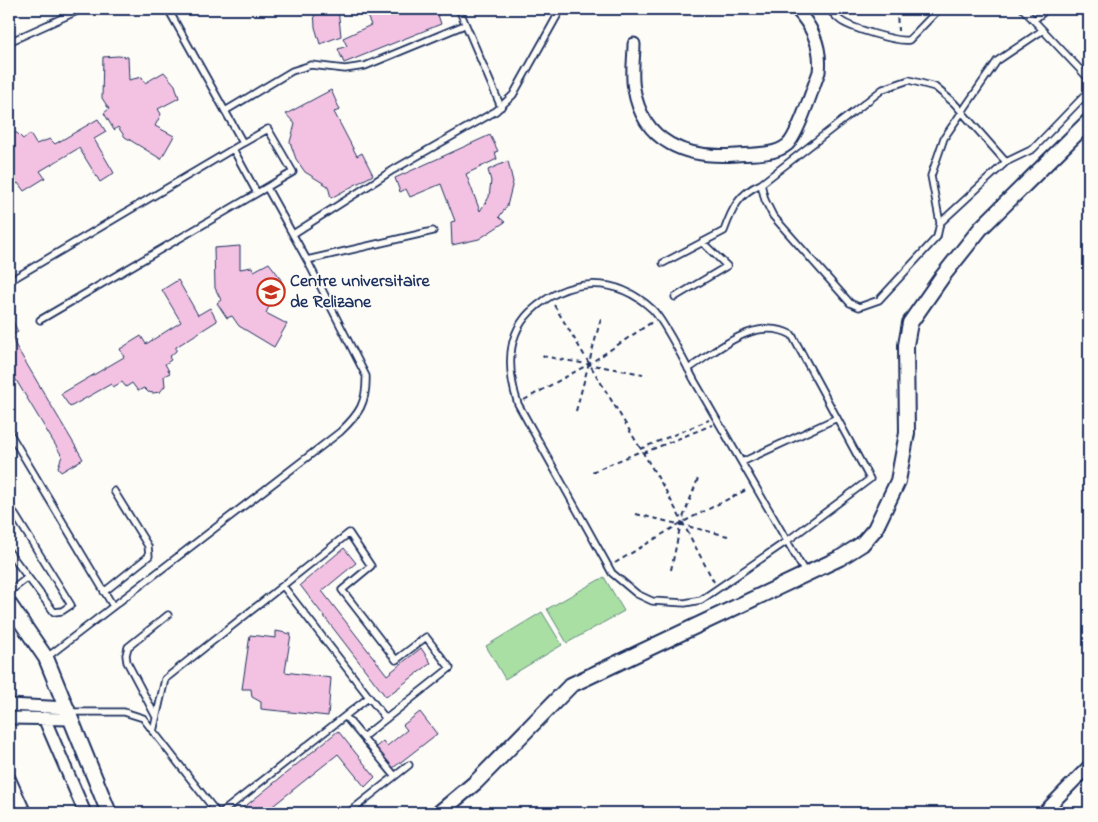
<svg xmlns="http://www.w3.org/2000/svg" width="1098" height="822" font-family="'Indie Flower',sans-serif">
	<rect width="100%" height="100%" fill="#fdfcf7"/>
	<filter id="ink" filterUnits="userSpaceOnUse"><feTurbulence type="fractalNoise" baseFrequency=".02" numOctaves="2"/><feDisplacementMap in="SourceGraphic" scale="10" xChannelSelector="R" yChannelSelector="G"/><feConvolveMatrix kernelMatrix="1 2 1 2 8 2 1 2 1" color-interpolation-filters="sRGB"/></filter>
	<g filter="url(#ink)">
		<path fill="#a9dfa2" stroke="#628780" d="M604 577 624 611 567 643 547 609Z
			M542 612 562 645 505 679 486 646Z"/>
		<path fill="#f3c2e2" stroke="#1b2f5e" d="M314 9H338L341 36 320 44 315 27Z
			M364 9H396L399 15 414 9H436L441 24 344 63 338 49 347 46 343 38 371 25Z
			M118 56 128 57 129 80 142 77 145 83 164 72 175 85 179 98 158 109 161 114 155 126 174 136 161 159 125 137 118 127 114 130 104 113 109 109 102 98 103 57Z
			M331 90 340 110 334 112 357 156 362 153 373 175 331 198 328 186 305 172 296 159 290 142 295 124 286 114Z
			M98 119 106 132 94 139 114 173 100 182 79 148 40 171 45 178 24 191 18 183 9 189V133H17L23 139 30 134 36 144 50 139 55 144Z
			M490 135 498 151 495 152 497 159 466 174 480 211 489 197 491 181 488 170 508 161 513 182 507 206 499 217 505 222 479 239 452 245 451 222 455 221 441 184 410 197 406 189 400 192 395 178Z
			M240 246V269L252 267 254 271 269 263 279 276 285 289 270 298 272 300 266 313 287 324 274 347 239 326 232 316 227 318 217 303 221 300 215 288 214 248Z
			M178 280 198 315 210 308 217 321 176 347V351L169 357 171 360 165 364 170 373 164 376 165 386 160 392 153 393 148 392 144 388 138 391 132 383 126 387 122 382 113 387 111 384 70 407 61 394 124 357 120 349 141 336 146 344 181 322 162 290Z
			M9 313 18 332 10 336 83 459 61 472 58 467 62 456 13 375 9 374V362L12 359 9 352Z
			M344 548 356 563 322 591 387 675 421 648 431 663 386 697 300 585Z
			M276 631 291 634 285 672 331 678 328 716 261 709V702L252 697 251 689H242L250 635 276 638Z
			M420 712 437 734 393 768 376 747 383 741 387 746 407 730 403 725Z
			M338 731 375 777 365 787 338 754 264 813H237Z"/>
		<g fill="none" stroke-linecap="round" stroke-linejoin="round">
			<g stroke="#1b2f5e" stroke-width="9">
				<path id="service" d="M459 9 501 107
					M828 9C832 12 836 17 840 20 850 28 897 42 909 40L939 9
					M1034 20 1047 9
					M9 42 82 9
					M225 111 292 71 311 65 345 69 365 66 462 26
					M233 149 257 193
					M1006 162 954 103 935 87 909 80 883 89 761 184 765 200 773 216 850 303 859 307 879 300 937 237 940 223 1006 162 1033 149 1088 92V78L1023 9
					M940 223 931 176 944 138 997 61 1043 30
					M293 234 393 170 496 111 513 95 561 9
					M307 260 433 231
					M663 263 724 231C732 209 739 193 761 184
					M13 279 243 143 168 9
					M675 297 727 266 702 242
					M40 320 293 172 268 129 243 143
					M688 369C718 350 755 315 792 335L870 479 787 541 701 600 685 603 652 601 637 594 612 573 518 404C508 373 505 337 530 312 566 278 614 274 652 309 664 320 685 363 694 380 731 445 769 509 806 574
					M9 432 113 606
					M742 462 837 418
					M9 505 71 605 62 611 54 612 9 552
					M283 586 386 719
					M9 592 27 578
					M104 592 149 556 148 546 114 491
					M46 658 340 432C359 414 367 403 366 376L307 260 267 188
					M69 712H124L143 718 217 813
					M345 716 395 776
					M156 717 127 662 126 655 128 647 168 615
					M153 732 165 679 349 533 371 566 342 590 396 660 426 637 450 668 363 737
					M221 813 368 698
					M348 813 409 765"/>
			</g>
			<g stroke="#1b2f5e" stroke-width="15">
				<path id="minor" d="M634 44C634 58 631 75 634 89 643 143 687 159 736 155 752 154 775 155 787 145 798 136 813 87 819 72 822 47 812 26 796 9
					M9 705 68 708
					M9 718 72 719
					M44 718 85 813
					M9 778 25 813
					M1043 813 1089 766"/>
			</g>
			<g stroke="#1b2f5e" stroke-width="18">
				<path id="tertiary" d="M9 604 46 658 109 813
					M439 813 476 782 571 685 840 558 862 544 875 529 898 481 907 433 906 345 910 323 942 277 981 228 1089 121"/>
			</g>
			<path stroke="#1b2f5e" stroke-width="2" stroke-dasharray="5 4" stroke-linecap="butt" d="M897 9 898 31
				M554 305 666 491 714 582
				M542 356 643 374
				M524 400 589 364 652 322
				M576 411 601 318
				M640 449 709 420
				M643 453 712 425
				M592 472 641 451
				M636 514 728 536
				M615 563 681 523 748 489
				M671 570 681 523 699 476"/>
			<use href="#service" stroke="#fdfcf7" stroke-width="5.5"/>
			<use href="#minor" stroke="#fdfcf7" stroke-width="11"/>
			<use href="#tertiary" stroke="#fdfcf7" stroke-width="14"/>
		</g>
	</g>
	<defs>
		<g id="university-ring" transform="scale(1.4375)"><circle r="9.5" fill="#fdfcf7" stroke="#c8321e" stroke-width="1.5"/><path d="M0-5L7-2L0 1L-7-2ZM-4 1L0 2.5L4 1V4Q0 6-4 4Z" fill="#c8321e"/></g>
	</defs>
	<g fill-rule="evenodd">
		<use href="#university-ring" x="271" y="292"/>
	</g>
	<g text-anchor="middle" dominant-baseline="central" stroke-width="4" stroke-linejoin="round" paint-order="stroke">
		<g font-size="18" font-weight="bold" fill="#1b2f5e" stroke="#fdfcf7" text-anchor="start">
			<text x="290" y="282">Centre universitaire<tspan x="290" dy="21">de Relizane</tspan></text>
		</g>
	</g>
	<rect width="1098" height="822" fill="none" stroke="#fdfcf7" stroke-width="30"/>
	<rect x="15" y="15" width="1068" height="792" fill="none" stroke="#1b2f5e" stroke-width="2" filter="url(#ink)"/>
</svg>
